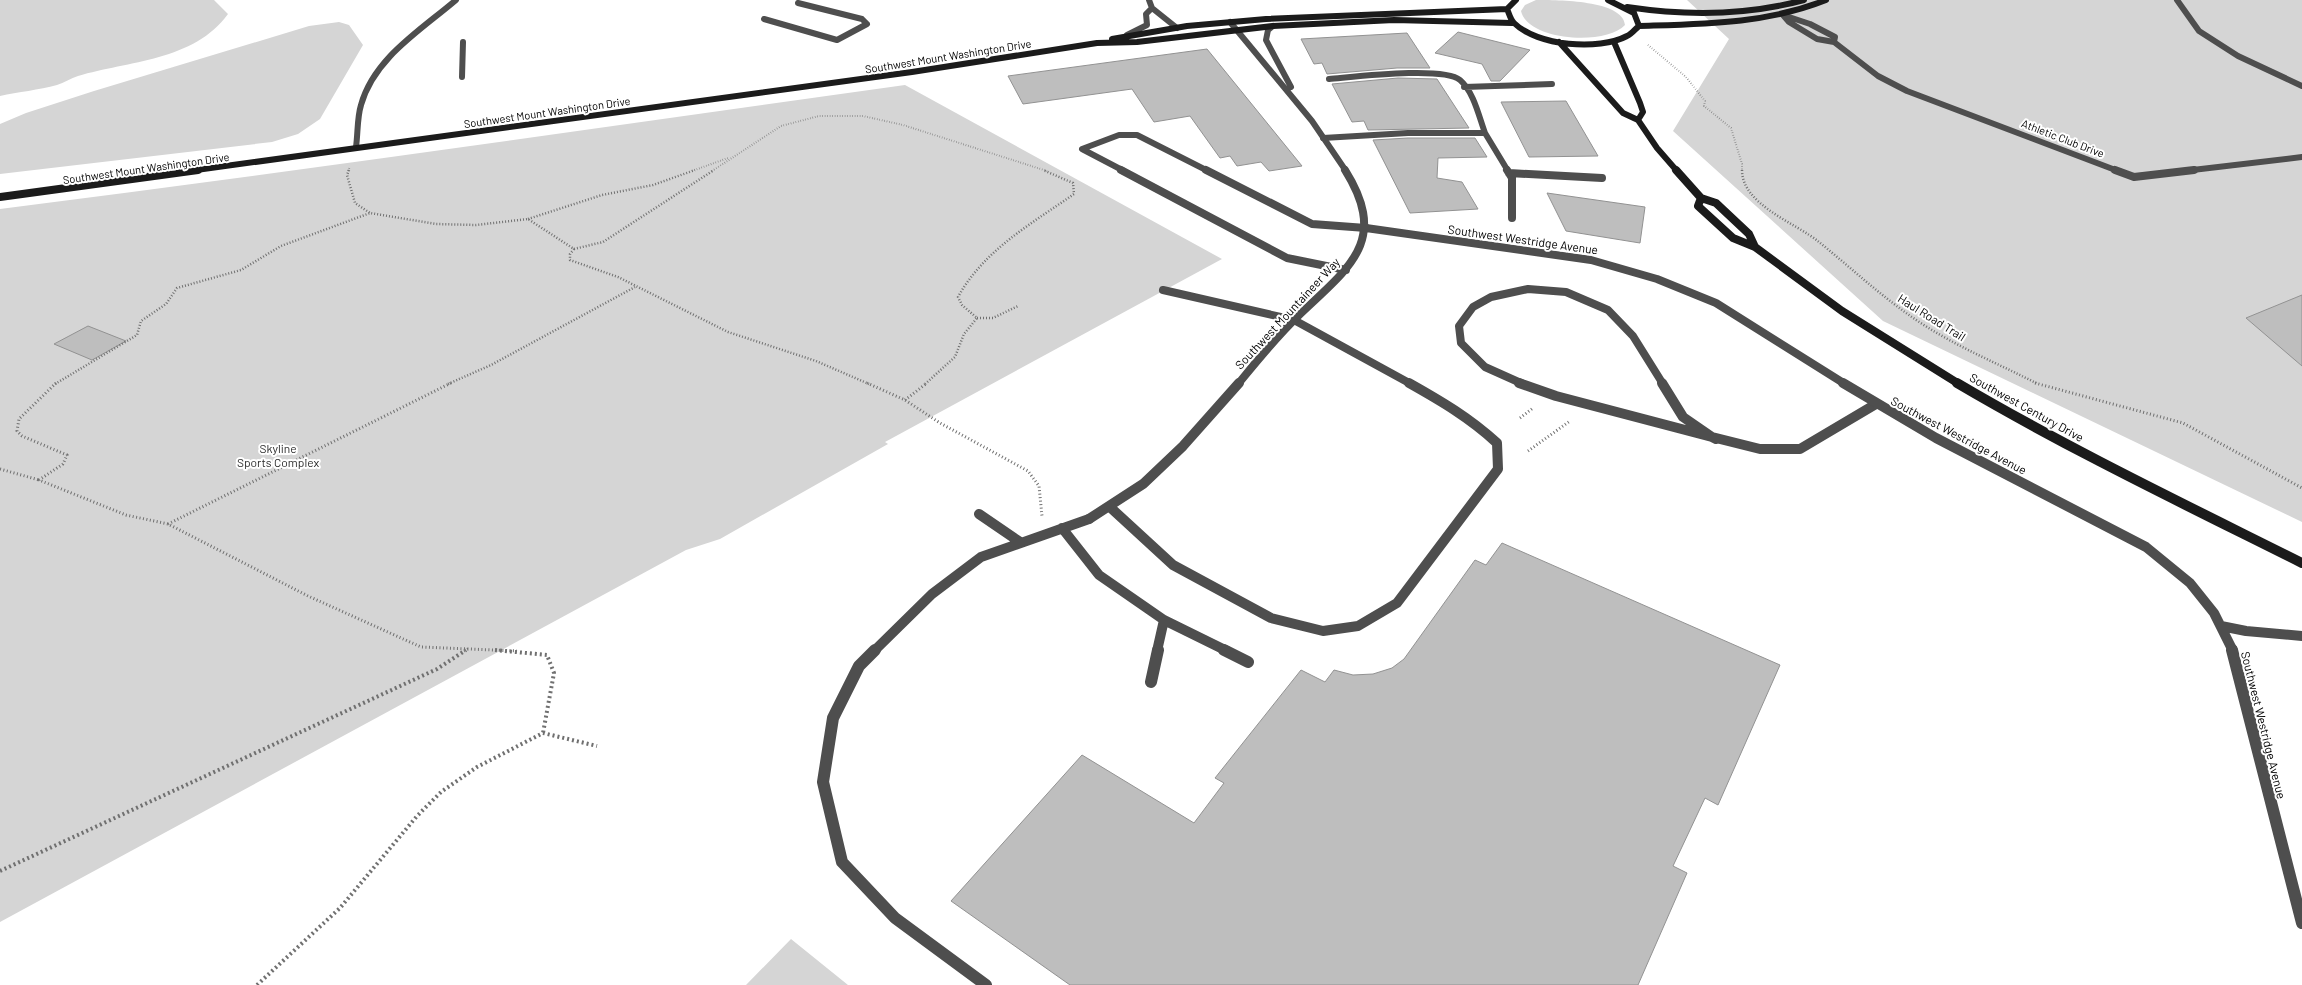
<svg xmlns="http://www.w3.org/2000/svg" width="2302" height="985" font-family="Barlow,sans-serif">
	<rect width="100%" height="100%" fill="#fff"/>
	<path fill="#d5d5d5" d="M0 0H214L228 14C194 61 128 61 78 76 71 78 64 83 57 85 39 90 18 92 0 96Z
		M1536 0C1558 0 1623 0 1625 25 1606 46 1528 41 1521 11L1525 5Z
		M1687 0H2302V522L1883 321 1673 131 1729 39Z
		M339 22 349 25 363 45 320 119 298 134 272 142 0 174V124L26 113 94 91 309 26Z
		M905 85 1222 259 885 442 888 444 720 539 686 550 0 922V209C302 171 603 127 905 85Z
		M791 939 848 985H746Z"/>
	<path fill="#bebebe" stroke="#929292" d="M1458 32 1530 50 1500 81H1491L1482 64 1435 53Z
		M1407 33 1430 68H1397L1327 74 1322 63 1314 64 1301 39Z
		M1207 49 1302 166 1269 171 1261 162 1237 166 1230 156 1220 158 1190 116 1154 122 1132 89 1023 104 1008 76Z
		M1398 78 1437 79 1469 128 1368 130 1364 121 1352 122 1332 84Z
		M1566 101 1598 156 1529 157 1501 102Z
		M1408 138H1475L1487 157 1438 158 1437 178 1462 182 1478 209 1410 213 1373 140Z
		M1547 193 1645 207 1640 243 1566 231Z
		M2302 295V366L2246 318Z
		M88 326 126 341 92 360 54 344Z
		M1502 543 1780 665 1718 805 1705 798 1673 866 1687 873 1638 985H1070L951 901 1082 755 1194 823 1224 783 1215 778 1301 670 1325 682 1334 670 1353 675 1373 674 1392 668 1404 659 1475 560 1486 565Z"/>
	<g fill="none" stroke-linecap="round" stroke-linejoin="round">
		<path stroke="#707070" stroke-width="2" stroke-dasharray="0.5 2" stroke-linecap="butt" d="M1648 45 1686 77 1705 101 1704 106 1731 128 1742 164V171
			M348 171 350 167
			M692 171 728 158
			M712 171 781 126 819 116H863L903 125 1047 171"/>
		<path stroke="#707070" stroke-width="2.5" stroke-dasharray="1 2" stroke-linecap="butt" d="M349 170 347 175 355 203 370 213
			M1742 170C1742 205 1796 223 1819 242 1855 271 1887 302 1927 327 1962 349 2001 365 2038 384
			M528 219 602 195 653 185 695 170
			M574 249 603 242 714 170
			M977 318H993L1018 306
			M55 384 137 335 141 321 166 304 177 288 241 270 281 246 370 213 436 224 476 225 528 219 574 249 570 254V260L618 277 728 332 816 361 869 384
			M448 384 491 365 635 287
			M925 384 955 357 964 334 977 318 962 305 958 297C984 250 1031 224 1074 194L1073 183 1043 170"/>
		<path stroke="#707070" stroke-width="3" stroke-dasharray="1 2.5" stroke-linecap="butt" d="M56 383 19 419 17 431 22 436 67 455 63 464 39 480 126 515 168 524 308 596 421 647 517 651
			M867 383 905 400 940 423 1028 471 1039 486 1042 516
			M2035 383 2183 423 2302 488
			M905 400 927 383
			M1520 418 1533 408
			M1528 451 1570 421
			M0 469 39 480
			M168 524 451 383
			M464 651 468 649"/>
		<path stroke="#707070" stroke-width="4" stroke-dasharray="2 3" stroke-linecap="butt" d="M495 650 547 655 554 673 543 733
			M0 871 437 669 466 650
			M257 985 340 908 417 816 441 792 477 767 543 733 597 746"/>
		<path stroke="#4e4e4e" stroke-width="6" d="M2177 0 2199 31 2238 56 2302 86
			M1783 15 1789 22 1817 39 1834 42 1878 76 1907 91 2118 171
			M1783 15 1810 24 1835 37 1834 42
			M764 19 837 40 867 24 862 19 798 3
			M462 77 463 42
			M1464 87 1552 84
			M1485 133 1508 171
			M1323 138 1408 133H1485C1479 117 1474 92 1460 80 1443 66 1354 77 1329 79
			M1124 171 1082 149 1119 135H1137L1208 171
			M2184 171 2302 157"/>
		<path stroke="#4e4e4e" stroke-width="8" d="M1121 170 1287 258 1346 270
			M1206 170 1312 224 1366 228
			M1507 170 1512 178V218
			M2115 170 2134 177 2194 170
			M1509 173 1602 178
			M1163 290 1294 320 1411 384
			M1523 384 1485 367 1461 343 1459 326 1473 307 1491 297 1528 289 1566 292 1608 310 1633 336 1663 384"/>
		<path stroke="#4e4e4e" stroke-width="10" d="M1519 383 1556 396 1712 437
			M1662 383 1683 417 1712 437
			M1712 437 1760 449H1800L1876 404
			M1712 437 1716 439
			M1111 508 1173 565 1271 618 1323 631 1358 626 1397 603 1498 469 1497 443C1470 418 1441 401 1409 383
			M979 514 1020 542
			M1062 528 1099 575 1164 620 1227 651
			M874 651 932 594 981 557 1089 519
			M1157 651 1164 620"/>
		<path stroke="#4e4e4e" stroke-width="12" d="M875 650 859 666 833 718 823 782 842 862 895 918 986 985
			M1224 650 1248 662
			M1151 682 1158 650"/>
		<path stroke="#4e4e4e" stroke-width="6" d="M1149 0 1152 8 1177 28
			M1230 22 1312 121 1346 171
			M1273 26 1268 30 1266 40 1291 87
			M1127 35 1147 25 1146 14 1152 8
			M356 147C358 133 357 118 361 105 374 58 421 30 456 0"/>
		<path stroke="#4e4e4e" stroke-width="8" d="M1366 228 1591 260 1657 279 1716 303 1845 384
			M1238 384C1257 361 1276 337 1298 316 1348 268 1390 242 1345 170"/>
		<path stroke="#4e4e4e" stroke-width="10" d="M1843 383 1936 438 2146 547 2190 583 2214 613 2233 651
			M1089 519 1143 484 1183 446 1239 383
			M2221 626 2246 631 2302 636"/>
		<path stroke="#4e4e4e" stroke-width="12" d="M2232 650 2302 923"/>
		<path stroke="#1b1b1b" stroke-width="6" d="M1516 0 1507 9C1509 13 1510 19 1514 23 1537 46 1599 51 1627 36 1632 34 1635 29 1639 26L1634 13 1608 0
			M1627 7C1687 16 1745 16 1804 0
			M1639 26C1703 24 1766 24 1826 0
			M1112 39 1187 26 1266 19 1507 9
			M1559 42 1623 113 1638 120 1657 148 1677 171
			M1614 42 1640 103 1643 112 1638 120
			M189 171 912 72 1097 43 1137 42 1273 26 1394 20 1512 23"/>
		<path stroke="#1b1b1b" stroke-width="8" d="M1676 170 1701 198 1716 203 1749 234 1755 247
			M0 197 198 170
			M1701 198 1698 206 1733 238 1755 247 1842 311 1959 384"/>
		<path stroke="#1b1b1b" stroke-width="10" d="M1957 383C2069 449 2186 505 2302 563"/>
	</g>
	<g text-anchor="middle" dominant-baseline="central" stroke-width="4" stroke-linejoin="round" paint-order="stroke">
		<g font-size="11" fill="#000" stroke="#fff">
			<text transform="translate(948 56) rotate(-9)">Southwest Mount Washington Drive</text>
			<text transform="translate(547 112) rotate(-8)">Southwest Mount Washington Drive</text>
			<text transform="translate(2063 138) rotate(21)">Athletic Club Drive</text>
			<text transform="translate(146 168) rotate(-8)">Southwest Mount Washington Drive</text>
		</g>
		<g font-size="12" fill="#000" stroke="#fff">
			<text transform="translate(1523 239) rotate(8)">Southwest Westridge Avenue</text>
			<text transform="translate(1287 313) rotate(-47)">Southwest Mountaineer Way</text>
			<text transform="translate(1932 317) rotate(32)">Haul Road Trail</text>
			<text transform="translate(2027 407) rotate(29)">Southwest Century Drive</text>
			<text transform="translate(1959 435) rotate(28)">Southwest Westridge Avenue</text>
			<text transform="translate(2264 725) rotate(76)">Southwest Westridge Avenue</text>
		</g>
		<g font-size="12" fill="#2c2c2c" stroke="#fff">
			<text x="278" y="448">Skyline<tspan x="278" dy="14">Sports Complex</tspan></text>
		</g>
	</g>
</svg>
